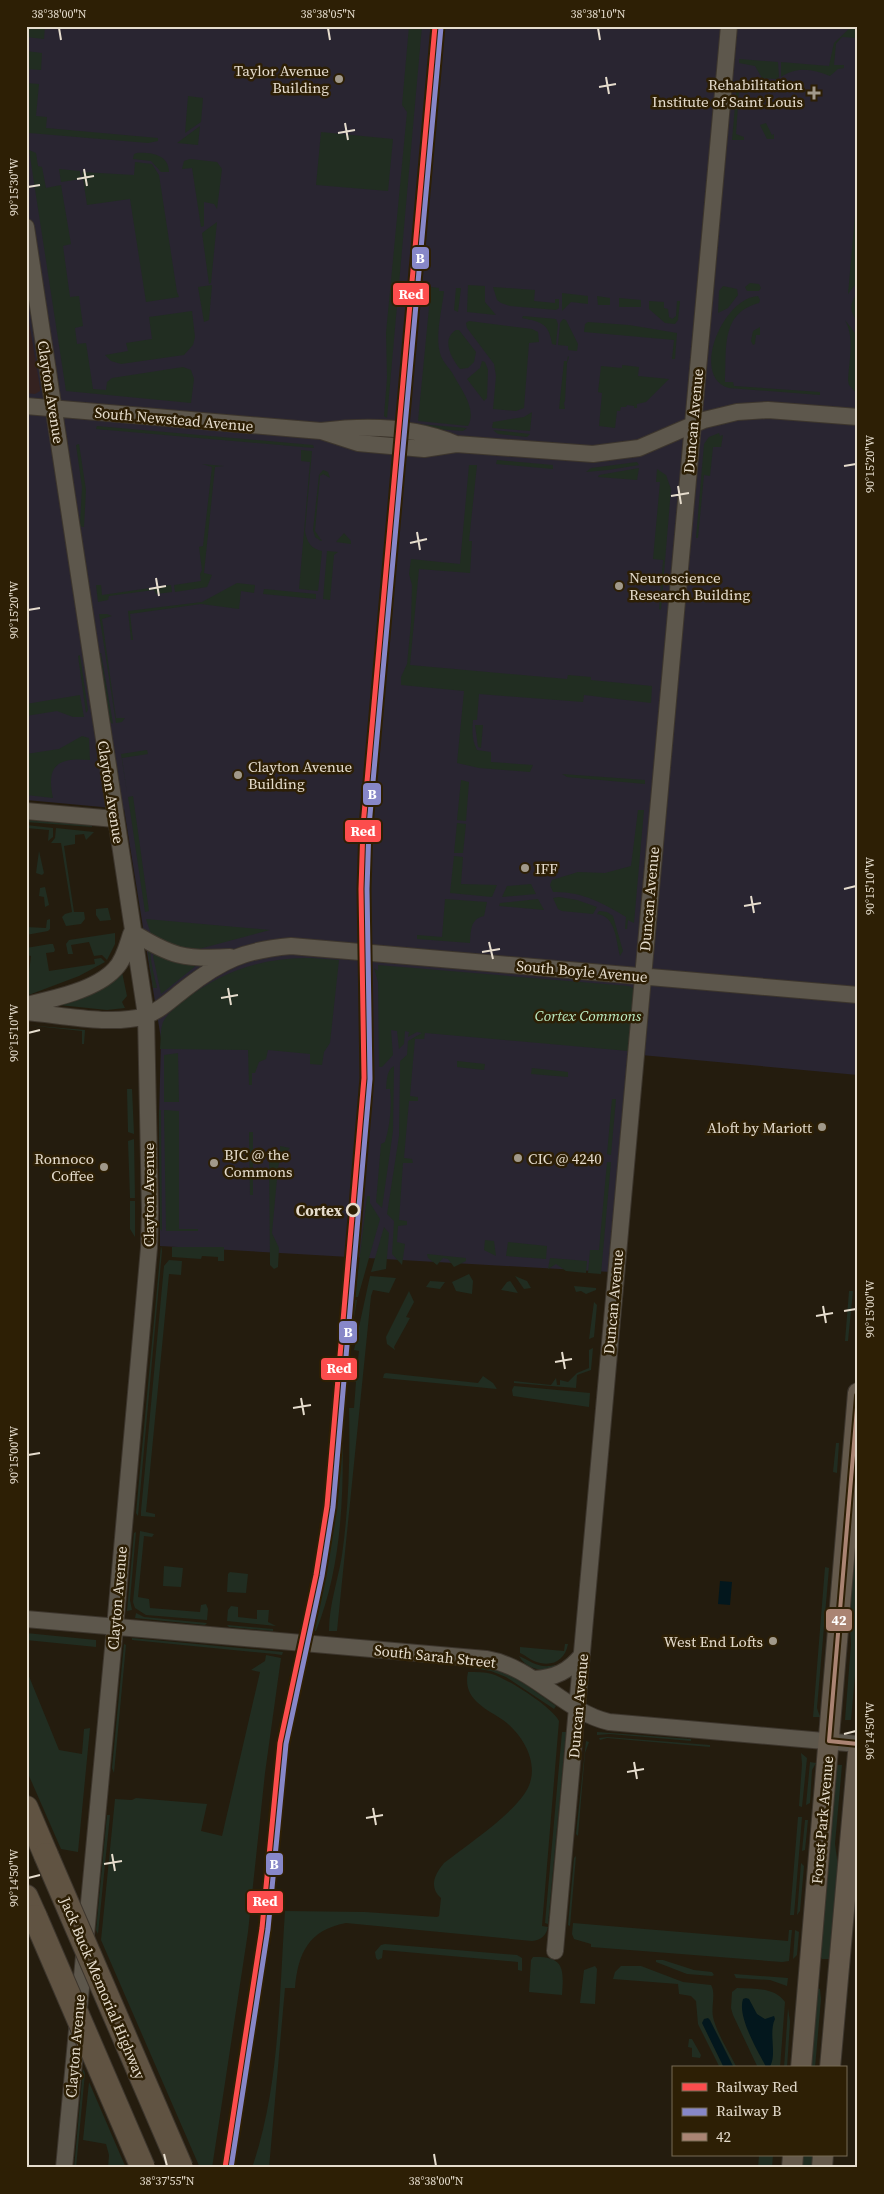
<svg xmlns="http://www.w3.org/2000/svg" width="884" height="2194" font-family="'Source Serif 4',serif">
	<rect width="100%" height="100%" fill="#241c0e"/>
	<path fill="#292531" d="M26 26H858V1075L630 1054 611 1272 160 1246 159 1118 161 1039 124 809 26 800Z"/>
	<path fill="#342220" d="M26 303 40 388V391L35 394 26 393Z"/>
	<path fill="#212d21" d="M26 26H45L44 39 26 37Z
		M409 26H422L387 418 384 416 387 378 386 333 407 112 402 105Z
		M858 26V38L842 37 836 44 834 65H844V68L838 69 830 76C813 69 797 66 781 77V62L829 66 834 43 851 27Z
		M26 51 42 53 41 70 26 69Z
		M739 59 778 62 779 77 776 79 762 78 755 66 739 63Z
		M26 83 39 84 36 116 47 117 46 128 158 138V141L148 143 29 133V136L27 135Z
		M737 83 744 84 742 89H749L747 93 739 91 736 134 744 137V140H732Z
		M188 96 203 98 201 122 185 133Z
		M766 123 772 135 774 134V139H767L760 125Z
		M200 126 198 145 177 143Z
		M321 132 393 139 388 191 316 185Z
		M29 150 36 153 38 166 42 167 46 188 61 185 71 244 63 246 70 297 79 296 83 326 75 328 77 344 86 343 93 389 106 390 107 382 112 378 183 367 191 370 194 379 191 403 66 391Z
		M137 153C151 152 169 155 169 172H161L151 161 133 159 134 154Z
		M190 159 217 162 222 169 217 209 214 204 204 202V226L201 227 192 168 182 169 184 161Z
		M135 162 152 164 159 175 177 292 179 297 146 302 130 199 87 205 82 172 134 175Z
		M59 169 80 171 81 179 61 182Z
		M855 216H858V281L848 294Z
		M217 222 211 283 209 284 202 233Z
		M750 283 759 284 761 288 759 291H747L745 287Z
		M212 285 209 320 204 322 198 287Z
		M468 285 485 286V302L496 315 467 312Z
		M723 286 737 289 738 295 728 308 718 313 719 291Z
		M431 287 439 288V291H444C442 310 435 335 440 353 442 362 450 368 454 376 462 391 477 409 468 426L418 421Z
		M493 287 535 290 534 301 555 303V299H559V308L556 310 510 306 501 303 497 300Z
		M456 288H461L458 312 454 310Z
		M858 292V323C849 311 849 304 858 292Z
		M562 293 588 296V304L571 302 562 311Z
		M597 296 610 298V305H598Z
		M758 296 760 300 759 303C720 313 727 349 725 382H733L734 386 820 392V395L729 388C690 378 722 298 758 296Z
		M619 298 641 300V307H619Z
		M649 301 664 302V308L668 309 669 317 672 319 676 316 677 301H680L678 320 675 324 665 323 649 309Z
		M192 311 195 337 193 345 184 355 121 364 111 361 105 355 128 351 126 343 152 339 149 317Z
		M523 316 556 319 558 324 556 345 552 344C549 323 541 322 522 318Z
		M563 319 566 320 578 344 577 351 568 350V346L558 345 560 323Z
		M845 320 858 337 857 394 849 385 848 380C849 359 855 339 845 320Z
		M469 321 532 329 538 332 539 342 529 343 524 408 516 411 493 409 496 376 494 364 467 328 466 323Z
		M588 322 629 325 677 333 675 359H672L674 340 584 332 585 324Z
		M760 327V335H756L755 344 753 345 751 341 753 331Z
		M456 330H459L476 352 474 362 468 368 460 369C451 358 441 339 456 330Z
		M568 356 569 357 567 363 565 401 564 403 565 409H559L564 361H567Z
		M482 361 485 362 488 370 487 398 484 401 467 379 480 368Z
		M622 365 639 367 638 376 669 379 646 402 637 404V408H634V406L627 405 626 407H621L620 411H617L615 428 599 426 602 393 598 392 601 366 622 368Z
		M532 412 530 431 492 428 493 422 524 417Z
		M418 424 467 428 463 431 420 428Z
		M97 426 313 445 314 448 96 429Z
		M493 430 530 434 527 437 498 434Z
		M719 433 720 436 723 435 721 447H713L710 476 704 475 698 538H696L704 444 709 437Z
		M79 444 86 490 84 527H82L80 525 82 487 76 445Z
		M301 450 312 451 305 531C307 542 311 549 322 551L318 591 299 589 310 462 301 461Z
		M497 460 553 465V469L496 464Z
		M637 462 639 465 608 470 586 472 591 468Z
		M202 464 224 466 215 467 204 573 212 575 207 587 175 592 174 585 201 581 200 574 202 570 199 547 203 546 212 467Z
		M469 465H477L469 541H472L470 573 419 569 410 665 567 679 568 675 591 677V680L652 686 651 703 584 695 583 702 479 694 477 720H473C472 732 472 740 477 750L491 752V762L533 765 530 772 479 768 457 763 464 691 401 685V677L407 664 411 623 412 585 409 574 411 559 460 564Z
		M639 468 637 480 598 477 599 475Z
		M657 469 666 475 671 489 661 610 659 609 663 560 653 559 660 482H656Z
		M323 470 328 472 330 478 323 474 320 476 315 531 322 541H321L315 537 313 530 319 475Z
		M344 533 351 541V544L336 542Z
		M327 551 338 552 334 555 330 600 323 599Z
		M237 583 255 585 254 593 241 591 239 609 201 604 130 614 133 640H131L128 611 202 602Z
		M96 585H101L102 595 171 585 172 592 156 594 154 590 109 596 108 600 98 602Z
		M264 589 316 594V599L263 594Z
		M99 614H107L112 616 102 619 116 718H125L122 722 116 723Z
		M100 653H101L113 724 110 722Z
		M80 655 88 710 86 713 78 656Z
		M80 695 84 717H73L57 711 26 716V704Z
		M475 725H483L481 748 478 747Z
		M82 736 89 738 90 760C57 757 46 766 53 798L26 795V754L59 749Z
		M147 750 148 754 122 758 127 793 121 754Z
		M562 774 645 780V784L567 777Z
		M461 780 469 782 466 821 457 820Z
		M133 796 149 911 145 912 128 797Z
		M638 810H644L634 923 628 920 627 929H625L626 917C603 903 581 891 553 892L550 885 552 880 578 872 605 873 631 866Z
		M26 820 92 825V827L26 822Z
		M457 823 466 824 463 853H454Z
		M26 825 53 828V837L48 841 49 830 26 828Z
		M56 828 94 832 86 840 84 834 75 835V844L64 846 74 912H84L85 919 81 924 66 926 62 917 65 914 72 912 61 843H51L55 838Z
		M39 851 44 873 42 875 36 873Z
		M454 856 463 857 461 884 497 885 492 897 450 893Z
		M531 884 536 894 502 897 507 886Z
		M45 887 49 905 45 907 44 897 39 896 40 888Z
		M559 897 577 900 597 907 593 914 562 911 558 909 553 898Z
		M445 899 487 902 484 916C470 919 471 931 470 943L417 939V935L442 937Z
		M538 899 544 910 499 906 500 903Z
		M106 908H108L111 920 100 921 96 915V909Z
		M599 911 607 912 613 916 623 951 620 956C616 941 616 916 597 914Z
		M50 919V929L48 931 26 935V927L46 928 47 920Z
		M146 919 270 930 199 949 172 946 151 934Z
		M115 933V944L107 960 102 955 94 956 89 942 71 945 73 954H68L66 944 69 940Z
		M50 944H53L55 950 54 952 46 953 49 971 95 964 94 959 101 958 105 962 79 976 26 996 31 956 26 955V948Z
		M149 951H151C149 957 155 979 157 988H153L148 953Z
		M155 953 197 965 161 994 153 956Z
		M311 958 339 960 330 1043 324 1052 322 1065 310 1064V1054L268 1050 266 1059 259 1062 255 1073H252V1085H249L248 1050 160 1049C161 1041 160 1030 163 1022 167 1014 177 1006 185 1000 221 971 264 957 311 958Z
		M378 965 629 986 634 989 628 1051 425 1033 424 1039H415L410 1096 418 1097V1101H409L404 1158 412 1159 413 1163H403L399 1220 407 1221V1225L398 1226 397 1242 405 1244 402 1265 392 1254 394 1221 387 1214 399 1136 400 1061 407 1055 408 1041 422 1033 417 1032 408 1037 409 1032 405 1031 404 1044 399 1049 397 1031 391 1030 393 1055 382 1067H379L378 982 374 968 378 971Z
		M122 972 127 996 122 1002 125 1008 107 1010 59 1005Z
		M26 1025 85 1030 84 1044H82V1031Z
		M178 1053 179 1102H164V1055Z
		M457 1061 485 1064 484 1070 457 1067Z
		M394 1066 393 1131 382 1208 376 1202 381 1144 385 1142C390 1125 392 1107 390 1089H386C387 1081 386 1071 394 1066Z
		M532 1068 568 1072V1077L531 1074Z
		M127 1089H132L134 1134 128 1132Z
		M612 1099H616L611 1155 607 1154Z
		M159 1110H161L162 1231 160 1229Z
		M164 1110 179 1111V1229H198V1231H166Z
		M249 1132H253V1195H250Z
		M134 1139 135 1198H130L128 1141Z
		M280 1146 290 1148 280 1159 278 1168 272 1233 279 1248 278 1267 274 1269 270 1265 269 1157 270 1155H280Z
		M607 1162H611L601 1274 588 1273 590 1250H599Z
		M367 1196H370V1203L380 1219 358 1297H355Z
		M130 1201H135V1237L130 1229Z
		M384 1227 389 1233 386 1269 371 1272Z
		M485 1240 494 1241 496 1256 484 1250Z
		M508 1242 547 1246 546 1259 506 1256Z
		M161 1246 162 1251 138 1516 136 1513Z
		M172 1247H224V1261H218V1257L202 1256 201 1259 172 1257Z
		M427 1254 466 1258V1261L454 1267 448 1259 443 1258 437 1265 428 1258Z
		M550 1258 587 1261 586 1273 566 1271 556 1264 548 1269Z
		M169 1260 182 1261 181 1275 169 1274 146 1512 155 1514V1517L141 1516V1511L164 1266Z
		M469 1274 473 1281 472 1294 456 1291 452 1282Z
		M370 1276 396 1278 389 1293 373 1290 371 1296 337 1631H329C329 1605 338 1580 342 1555 349 1506 350 1457 349 1408H354L356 1382 351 1381V1377H356L359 1351 354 1350Z
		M515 1276 527 1281 531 1288 524 1289Z
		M430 1281 445 1282 440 1289 426 1287Z
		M510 1281 511 1282 518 1293 501 1290 507 1282Z
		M574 1286 596 1288V1290L586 1294 581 1291 576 1292Z
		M409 1291 414 1302 406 1317 410 1318 394 1347 395 1350 387 1344 386 1337Z
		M849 1291H853L848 1341H845Z
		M355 1300H357L345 1372 350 1306Z
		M594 1302 597 1305 594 1337 589 1339Z
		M593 1348 591 1370 577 1375 576 1388 514 1383V1381L551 1385 556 1378 557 1385H560V1380L568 1382 577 1373 589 1368V1350Z
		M386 1373 478 1383 483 1376 493 1383 497 1389 383 1378 384 1374Z
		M514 1386 590 1393 589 1407 513 1396 512 1390Z
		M342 1401C344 1477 345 1559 316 1631H308C330 1556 337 1479 342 1401Z
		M836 1443H839L837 1473 833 1472Z
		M858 1498V1643L851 1720H845L851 1644 849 1614Z
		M140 1531 154 1534 152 1537 144 1536 138 1597 149 1599 150 1608 200 1612 201 1605 206 1604 208 1609 207 1620 146 1615 135 1608 133 1602Z
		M136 1532 130 1600 132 1610 127 1611 134 1533Z
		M164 1566 183 1568 181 1587 163 1586Z
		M825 1567 829 1568 817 1708 820 1717H813Z
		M230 1572 248 1574 246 1593 227 1592 228 1574Z
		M231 1606 238 1607V1617L257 1619V1610H269L268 1622 276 1626 227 1621 228 1610Z
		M136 1613 144 1617 207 1623 205 1625 135 1618Z
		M227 1625 273 1629V1631L229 1627Z
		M26 1633 96 1640V1647L26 1640Z
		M132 1638 283 1652 282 1655 275 1654 132 1640Z
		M124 1644 126 1645 114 1773 112 1768Z
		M565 1644H568C565 1661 551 1668 534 1661 529 1659 525 1655 520 1653V1647L564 1651Z
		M266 1655 281 1658 265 1773 248 1932 212 2168H200L101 1940 115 1799 132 1800 136 1798 207 1804 201 1831 222 1836 260 1672 251 1670 265 1661Z
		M519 1656C532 1662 540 1669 555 1665L557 1670C543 1672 526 1669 519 1656Z
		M472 1668C503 1663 532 1690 556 1706L554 1709 506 1677 491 1671Z
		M26 1669 59 1750 82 1754 84 1729 90 1728 78 1852 61 1849 26 1769Z
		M468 1672C476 1672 485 1672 492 1674 508 1679 552 1707 559 1721L542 1926 548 1927C546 1936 541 1940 532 1941L346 1923C308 1930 298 1954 295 1988H285L269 2168H252C280 2086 279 1997 285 1911L365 1912 437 1917 439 1916 441 1898C429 1887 434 1875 444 1863 467 1845 509 1817 525 1793 542 1768 525 1736 503 1720 485 1708 462 1699 468 1672Z
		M562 1732H566L548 1924 545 1923Z
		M597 1732 691 1739V1741L610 1734 597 1735Z
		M607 1737 710 1745V1747L607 1738 600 1740 599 1738Z
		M586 1741 589 1742 585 1753 578 1836 576 1834Z
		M801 1753 807 1758 802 1807 799 1806 802 1764Z
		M810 1762 816 1763 812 1770 810 1803 806 1805Z
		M836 1765H842L835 1844 839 1874 831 1955 829 1959H822L819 1955Z
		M107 1815H110L98 1934 96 1930Z
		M798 1817H802L794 1915H790Z
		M805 1820H808L805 1850 802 1851Z
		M576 1856 570 1926 568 1925 574 1858Z
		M801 1863 804 1866 800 1911 797 1915Z
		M573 1923 788 1941 789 1930H792L789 1961 782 1962 591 1947V1944L574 1939 572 1934Z
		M795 1930 799 1932 797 1955 793 1959Z
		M385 1944 517 1955 522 1958V1971L518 1970V1962L383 1950 382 1958 378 1960 376 1958 375 1952 381 1945Z
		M533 1957C564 1956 564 1968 562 1995L529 1992 531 1960Z
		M656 1960H663L694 1970 712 1972 714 1975 712 1976 687 1974 656 1962Z
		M595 1966 597 1969 595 2004 580 2003 584 1970Z
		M621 1966H641L683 1982 711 1985C716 1993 711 2007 713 2017 717 2034 729 2052 737 2068H720L698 2024 696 2001 691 1996 679 1994 678 1984 613 1979 615 1972Z
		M734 1974 788 1978 787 1986 770 1980 736 1978Z
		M737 1988C754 1989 775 1987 785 2002L780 2068H758L733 2015 731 2008 732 1992Z
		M817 1988 820 1989 821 1999 815 2068H810Z
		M788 2008 790 2022 787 2068H784Z
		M689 2039H692L701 2055 700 2058 692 2057V2048L688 2047Z
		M83 2069 85 2073 76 2168H74Z
		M89 2082 126 2168H108L109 2155 106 2144 83 2140Z
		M759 2155H773L772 2168H758Z
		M802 2155H815L813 2168H801Z"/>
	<path fill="#03171d" d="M720 1581 732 1582 730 1605 718 1604Z
		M746 1998 749 1999 757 2014 765 2019 774 2016 775 2019C768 2033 778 2056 769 2068L766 2067C758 2051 737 2017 743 1999Z
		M708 2018 710 2020 734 2068H724L702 2023 704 2019Z"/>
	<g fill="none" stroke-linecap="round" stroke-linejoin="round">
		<g stroke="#3d362d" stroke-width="18">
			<path id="minor" d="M26 227 146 1015 150 1212 149 1248 115 1627 64 2168
				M26 406 321 431C366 425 414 426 456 444
				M321 431 358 443 424 449 456 444 593 454 639 448 704 420 737 412 768 410 858 417
				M26 811 115 819
				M132 932C171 956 184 960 230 957
				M26 1005C53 999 96 990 115 969 124 960 127 946 131 934
				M26 1012C62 1015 111 1026 145 1016 160 1011 174 997 186 988 222 960 245 950 291 946L858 995
				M26 1619 486 1659C534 1667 563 1711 609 1722L858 1744
				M534 1679C555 1678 569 1671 582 1655
				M555 1951 729 26"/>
		</g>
		<g stroke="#3d362d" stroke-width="22">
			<path id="major" d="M801 2068 858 1393
				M830 2068 858 1753
				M792 2168 793 2155
				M822 2168 823 2155"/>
		</g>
		<g stroke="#3d362d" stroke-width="26">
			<path id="highway" d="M26 1808 46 1855
				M26 1897 35 1917"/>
		</g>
		<use href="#minor" stroke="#5d574c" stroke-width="16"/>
		<use href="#major" stroke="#655a4c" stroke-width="20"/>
		<use href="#highway" stroke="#605342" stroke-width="24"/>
		<path stroke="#605a4f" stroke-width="1" d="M372 828 385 685V565"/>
		<g stroke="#3d362d" stroke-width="26" stroke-linecap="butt">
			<path id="highway-bridge" d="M46 1855 181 2168
				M35 1917 143 2168"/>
		</g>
		<use href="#highway-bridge" stroke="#605342" stroke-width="24"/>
		<g stroke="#2d1f05" stroke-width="8">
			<path id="bus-1" d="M858 1396 829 1741 858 1744"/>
		</g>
		<use href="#bus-1" stroke="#aa8473" stroke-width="4"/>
		<g stroke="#2d1f05" stroke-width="9">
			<path id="rail-1" d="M225 2168 262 1928 280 1743 316 1575 327 1506 364 1078 361 889 363 826 435 26"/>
		</g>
		<g stroke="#2d1f05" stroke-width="9">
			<path id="rail-2" d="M231 2168 268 1929 286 1744 322 1576 333 1507 370 1079 367 889 369 826 441 27"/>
		</g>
		<use href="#rail-1" stroke="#fc4d4d" stroke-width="5"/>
		<use href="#rail-2" stroke="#8787c8" stroke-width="5"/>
	</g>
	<path fill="none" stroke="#e5dccd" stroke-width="2" d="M59 28 61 40M328 28 330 40M598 28 600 40M606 77 609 94M599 87 616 84M345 123 348 140M338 133 355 130M84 169 87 186M77 179 94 176M28 187 40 185M844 466 856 464M678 486 681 504M671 496 689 493M417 532 420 550M410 543 427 539M156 578 159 596M149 589 166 586M28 610 40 608M844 889 856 886M751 896 754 913M744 906 761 903M489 942 493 959M482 952 500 949M228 988 231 1005M221 998 238 995M28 1033 40 1030M823 1306 826 1323M844 1311 856 1309M816 1316 833 1313M562 1352 565 1369M555 1362 572 1359M301 1398 304 1415M293 1408 311 1405M28 1455 40 1453M844 1734 856 1731M634 1762 637 1779M627 1772 644 1769M373 1808 376 1825M366 1818 383 1815M112 1854 115 1871M104 1864 122 1861M28 1878 40 1875M164 2154 167 2166M434 2154 436 2166"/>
	<g fill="#a1998a" stroke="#2d1f05" stroke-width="2">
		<circle cx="339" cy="79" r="5"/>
		<path d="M811.5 85.5h5v5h5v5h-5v5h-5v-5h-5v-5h5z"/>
		<circle cx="619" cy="586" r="5"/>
		<circle cx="238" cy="775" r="5"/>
		<circle cx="525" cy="868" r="5"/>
		<circle cx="822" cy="1127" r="5"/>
		<circle cx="518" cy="1158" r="5"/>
		<circle cx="214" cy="1163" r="5"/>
		<circle cx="104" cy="1167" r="5"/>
		<circle cx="773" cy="1641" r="5"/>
	</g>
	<circle fill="#2d1f05" stroke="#e5dccd" stroke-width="2.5" cx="353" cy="1210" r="6"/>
	<g text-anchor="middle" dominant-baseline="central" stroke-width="5" stroke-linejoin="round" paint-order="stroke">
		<g font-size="15" fill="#e5dccd" stroke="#2d1f05" text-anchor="end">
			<text x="329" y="70">Taylor Avenue<tspan x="329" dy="17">Building</tspan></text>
			<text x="803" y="84">Rehabilitation<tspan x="803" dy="17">Institute of Saint Louis</tspan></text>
			<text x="629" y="577" text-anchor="start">Neuroscience<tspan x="629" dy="17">Research Building</tspan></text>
			<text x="248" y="766" text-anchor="start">Clayton Avenue<tspan x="248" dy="17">Building</tspan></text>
			<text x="535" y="868" text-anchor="start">IFF</text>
			<text x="812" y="1127">Aloft by Mariott</text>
			<text x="224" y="1154" text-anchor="start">BJC @ the<tspan x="224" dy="17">Commons</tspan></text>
			<text x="94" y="1158">Ronnoco<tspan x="94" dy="17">Coffee</tspan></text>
			<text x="528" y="1158" text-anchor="start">CIC @ 4240</text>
			<text x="763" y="1641">West End Lofts</text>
		</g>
		<g font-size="15" fill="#e5dccd" stroke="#2d1f05">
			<text transform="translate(51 392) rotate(81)">Clayton Avenue</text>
			<text transform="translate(174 419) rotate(5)">South Newstead Avenue</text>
			<text transform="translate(693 421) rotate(-85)">Duncan Avenue</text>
			<text transform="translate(111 792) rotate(81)">Clayton Avenue</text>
			<text transform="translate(649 899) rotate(-85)">Duncan Avenue</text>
			<text transform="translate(582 971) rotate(5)">South Boyle Avenue</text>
			<text transform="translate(148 1195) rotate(-90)">Clayton Avenue</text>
			<text transform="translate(613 1302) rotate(-85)">Duncan Avenue</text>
			<text transform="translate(117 1598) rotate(-85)">Clayton Avenue</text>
			<text transform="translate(435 1656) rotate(6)">South Sarah Street</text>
			<text transform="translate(578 1706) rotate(-85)">Duncan Avenue</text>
			<text transform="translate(822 1820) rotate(-85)">Forest Park Avenue</text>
			<text transform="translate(103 1988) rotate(67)">Jack Buck Memorial Highway</text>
			<text transform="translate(75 2046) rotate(-85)">Clayton Avenue</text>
		</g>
		<g font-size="15" font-style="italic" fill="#beeec5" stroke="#2d1f05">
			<text x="588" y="1015">Cortex Commons</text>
		</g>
		<g font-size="15" font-weight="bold" fill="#e5dccd" stroke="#2d1f05" text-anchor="end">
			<text x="342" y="1210">Cortex</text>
		</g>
	</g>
	<g stroke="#2d1f05" stroke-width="2">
		<rect x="411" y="246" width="19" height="24" rx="5" fill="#8787c8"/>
		<rect x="392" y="282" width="38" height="24" rx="5" fill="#fc4d4d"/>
		<rect x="362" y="782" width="20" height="24" rx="5" fill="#8787c8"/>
		<rect x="344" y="819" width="38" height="24" rx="5" fill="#fc4d4d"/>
		<rect x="338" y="1320" width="20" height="24" rx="5" fill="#8787c8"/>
		<rect x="320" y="1357" width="38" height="24" rx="5" fill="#fc4d4d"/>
		<rect x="825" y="1608" width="28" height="24" rx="5" fill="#aa8473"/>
		<rect x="265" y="1852" width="19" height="24" rx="5" fill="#8787c8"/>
		<rect x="246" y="1890" width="38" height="24" rx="5" fill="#fc4d4d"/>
	</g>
	<g font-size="14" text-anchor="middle" font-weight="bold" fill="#fff">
		<text x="420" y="263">B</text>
		<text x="411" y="299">Red</text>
		<text x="372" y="799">B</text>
		<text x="363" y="836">Red</text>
		<text x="348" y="1337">B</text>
		<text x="339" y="1373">Red</text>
		<text x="839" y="1625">42</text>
		<text x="274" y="1869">B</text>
		<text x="265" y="1906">Red</text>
	</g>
	<rect width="884" height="2194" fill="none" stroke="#2d1f05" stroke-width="55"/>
	<rect x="672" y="2066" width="175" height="90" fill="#2d1f05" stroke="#776b55"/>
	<rect x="682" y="2083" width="25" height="8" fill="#fc4d4d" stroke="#776b55"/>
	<text x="716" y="2092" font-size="15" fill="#e5dccd">Railway Red</text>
	<rect x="682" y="2108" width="25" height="8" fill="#8787c8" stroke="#776b55"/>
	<text x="716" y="2116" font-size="15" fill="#e5dccd">Railway B</text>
	<rect x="682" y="2133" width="25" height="8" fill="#aa8473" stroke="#776b55"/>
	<text x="716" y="2142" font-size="15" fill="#e5dccd">42</text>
	<rect x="28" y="28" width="828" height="2138" fill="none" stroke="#e5dccd" stroke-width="2"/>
	<g font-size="12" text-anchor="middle" fill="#e5dccd">
		<text x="59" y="18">38°38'00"N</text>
		<text x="328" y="18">38°38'05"N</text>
		<text x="598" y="18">38°38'10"N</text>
		<text transform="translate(14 187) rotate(-90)" y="4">90°15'30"W</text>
		<text transform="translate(870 464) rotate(-90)" y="4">90°15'20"W</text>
		<text transform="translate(14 610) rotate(-90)" y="4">90°15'20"W</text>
		<text transform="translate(870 886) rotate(-90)" y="4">90°15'10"W</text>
		<text transform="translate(14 1033) rotate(-90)" y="4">90°15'10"W</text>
		<text transform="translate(870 1309) rotate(-90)" y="4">90°15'00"W</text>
		<text transform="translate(14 1455) rotate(-90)" y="4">90°15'00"W</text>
		<text transform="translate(870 1731) rotate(-90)" y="4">90°14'50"W</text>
		<text transform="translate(14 1878) rotate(-90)" y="4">90°14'50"W</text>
		<text x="167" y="2185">38°37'55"N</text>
		<text x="436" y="2185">38°38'00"N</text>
	</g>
</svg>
